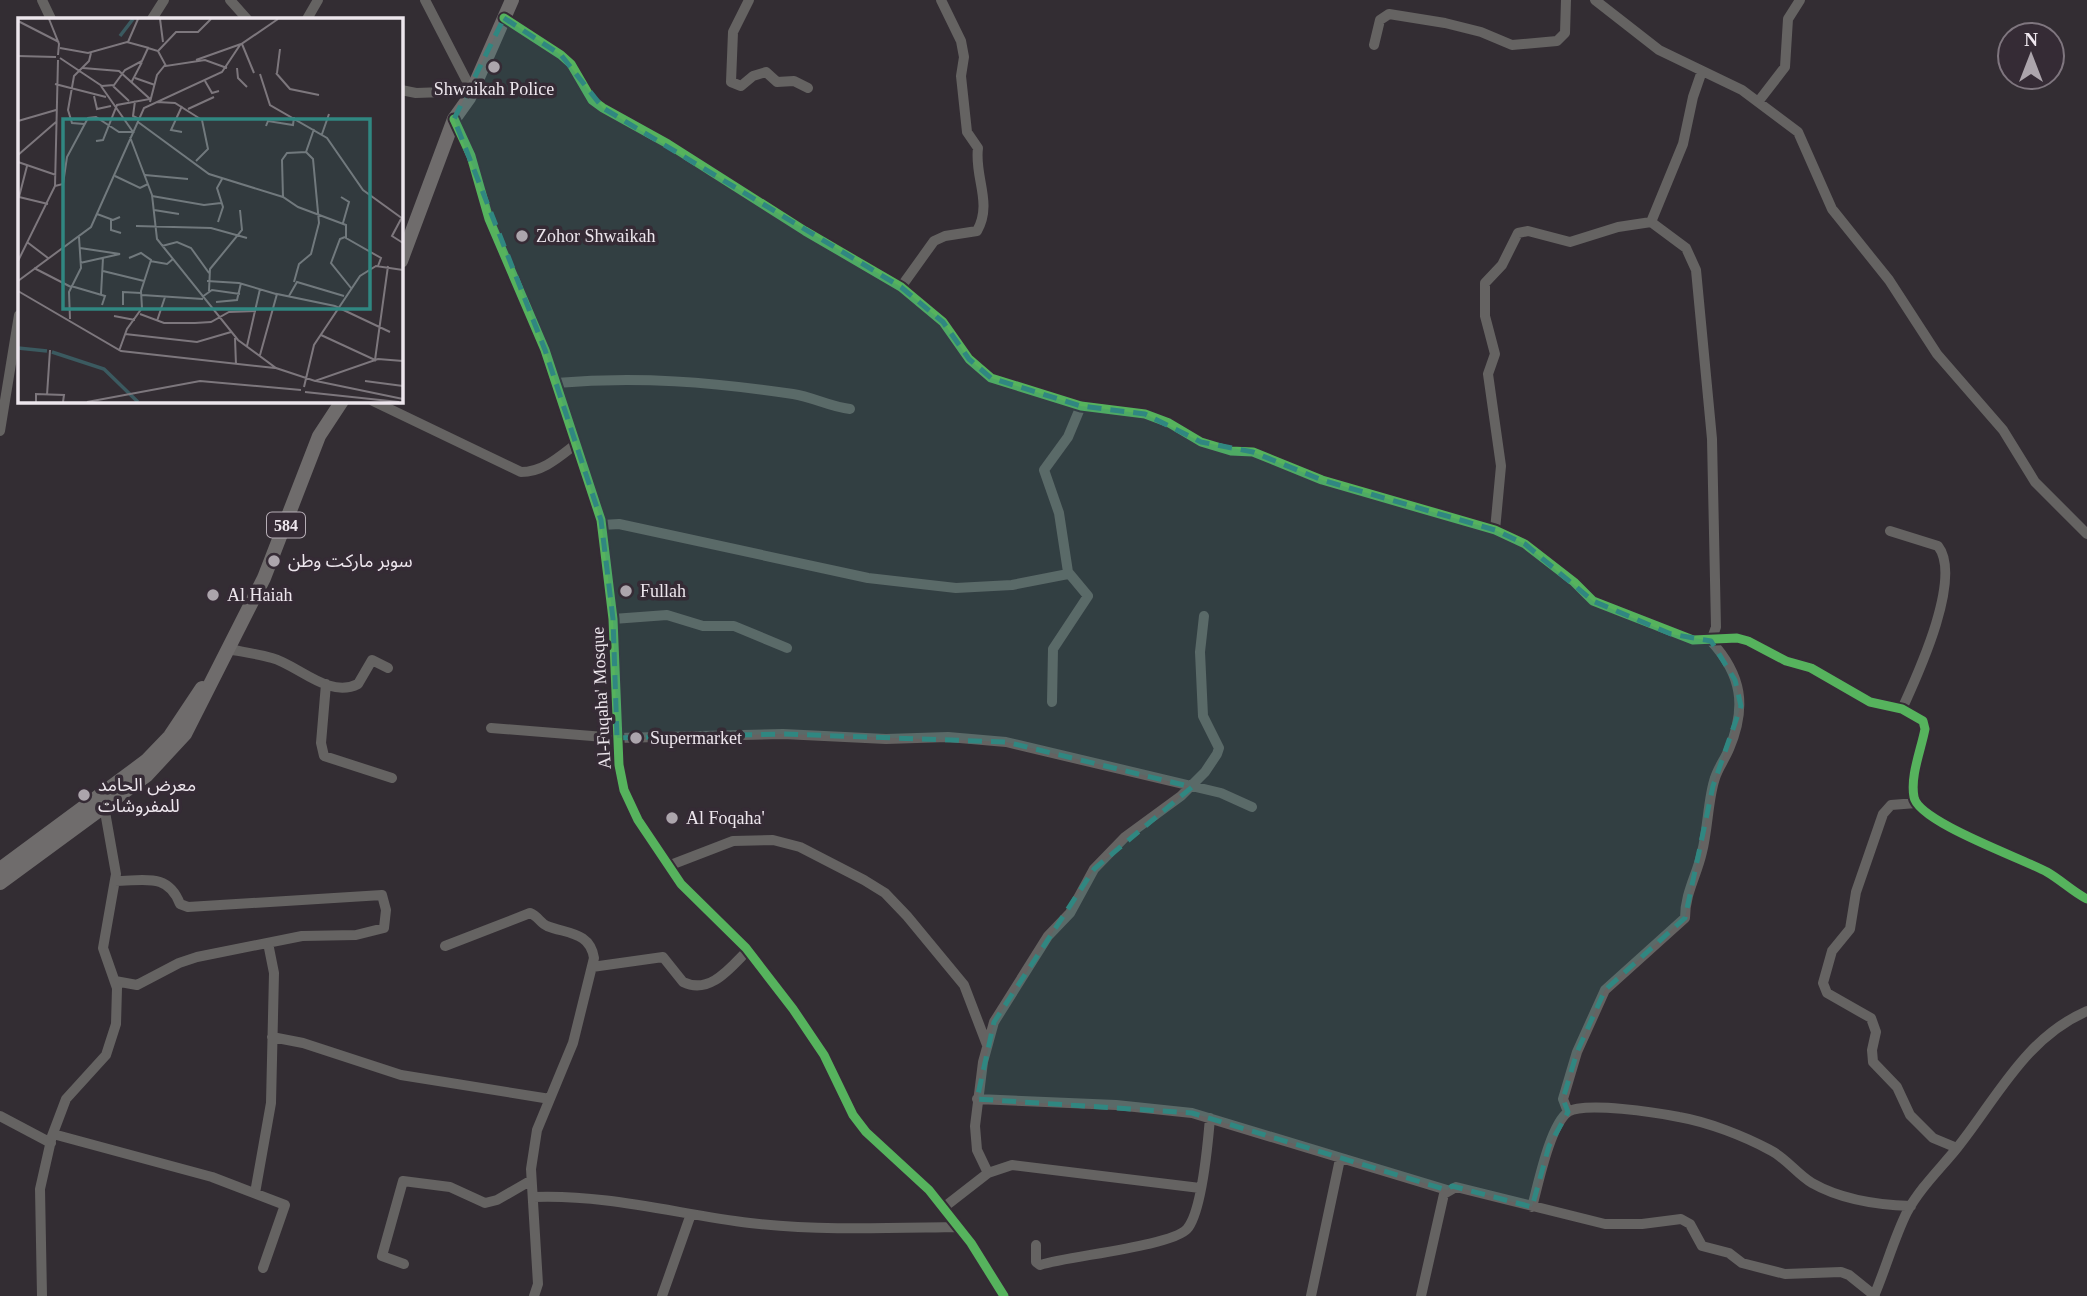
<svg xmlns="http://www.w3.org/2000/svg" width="2087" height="1296" font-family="'Times New Roman','Noto Sans Arabic',serif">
	<rect width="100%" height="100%" fill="#332d33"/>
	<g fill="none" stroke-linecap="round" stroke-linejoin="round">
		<path stroke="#656362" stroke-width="10" d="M42 0 51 19
			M230 0 247 19
			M749 0 733 32 731 82 741 86 753 76 766 72 777 82 794 81 808 88
			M1595 0 1659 50 1742 90 1798 132 1832 209 1889 280 1937 354 2003 430 2035 482 2087 534
			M504 18 561 55 571 64 592 100 603 108 668 144 805 231 901 287 943 322 969 359 991 378 1081 406 1145 414 1169 423 1201 442 1231 451 1253 452 1322 480 1495 530 1525 544 1574 582 1593 601 1693 640 1737 638 1748 641 1786 661 1811 668 1870 702 1902 709 1923 721 1925 729C1921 750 1910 776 1914 797 1918 822 2024 859 2047 872 2061 880 2073 892 2087 899
			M152 19 164 0
			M307 19 318 0
			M1374 45 1380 20 1389 14 1445 23 1481 32 1512 45 1557 41 1565 33 1566 0
			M401 90 416 93 472 91 425 0
			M1758 102 1785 67 1788 19 1800 0
			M454 119 471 156 489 219 545 350 601 520 613 619 619 765 624 790 638 820 681 884 746 948 793 1009 824 1055 853 1115 866 1132 929 1190 971 1243 1004 1296
			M901 287 934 241 945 236 977 231C993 203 974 177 978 148L967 132 961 76 964 57 961 41 941 0
			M556 383C639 376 711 382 793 394 813 397 830 407 850 409
			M373 401 521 472C543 472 559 457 576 444
			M0 431 19 315
			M602 525 619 524 868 578 956 588 1012 585 1068 574
			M1495 530 1501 466 1488 374 1495 354 1485 316V283L1502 265 1518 233 1528 231 1570 242 1618 227 1651 222 1683 144 1693 97 1702 71
			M1890 531 1938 546C1963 578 1917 676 1902 709
			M613 619 667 615 703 626H734L787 648
			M228 649C243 652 258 654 272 658 298 665 329 699 358 684L372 660 388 668
			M326 684 321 743 324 756 392 778
			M1052 702 1053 649 1088 596 1068 572 1059 513 1044 470 1068 437 1081 406
			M491 728 617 738 783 734 886 739 948 737 1006 742 1221 793 1252 807
			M1916 803 1891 805 1883 814 1856 892 1850 929 1832 951 1823 983 1827 993 1871 1018 1876 1032 1872 1050 1873 1062 1897 1087 1910 1115 1933 1138 1957 1148
			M668 866 733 841 773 840 800 847 864 880 885 893 907 916 964 985 987 1045
			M115 881C144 881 168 872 180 904L188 907 382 895 386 910 384 928 356 935 302 936 197 957 179 963 137 985 115 981
			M445 946 530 913C538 916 540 923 547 926 568 934 590 932 594 958L573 1043 537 1130 531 1169 538 1284 534 1296
			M592 967 663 957 683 982C710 995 730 968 748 950
			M272 1037 303 1043 401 1075 550 1099
			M977 1099 1116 1105 1192 1113 1447 1190
			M1568 1112 1563 1099 1577 1052 1605 990 1685 918C1685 893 1697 875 1702 852 1708 829 1708 798 1715 778 1718 768 1725 759 1729 749 1747 707 1742 675 1711 641L1716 627 1712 439 1696 270 1686 248 1651 222
			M0 1116 51 1143
			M53 1134 212 1177 285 1205 263 1268
			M988 1173 977 1150 975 1126 983 1062 994 1022 1048 936 1070 913 1094 869 1125 837 1181 796 1205 772 1217 754 1219 748 1203 716 1200 652 1204 616
			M255 1193 271 1103 274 973 268 943
			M533 1197C607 1194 677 1214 750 1223 819 1231 888 1228 958 1227
			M1532 1207C1538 1185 1550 1125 1568 1112 1584 1101 1659 1113 1679 1117 1708 1122 1744 1136 1770 1150 1786 1158 1797 1174 1812 1183 1840 1199 1879 1205 1911 1206
			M943 1208 988 1173 1012 1165 1200 1188
			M1036 1245V1262L1040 1265C1068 1256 1172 1246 1187 1229 1202 1212 1208 1142 1210 1118
			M404 1264 382 1256 403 1181 450 1187 485 1203 497 1200 530 1181
			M42 1296 40 1189 52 1136 66 1099 106 1055 116 1024 117 988 103 948 116 874 104 806
			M662 1296 691 1214
			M1311 1296 1340 1159
			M1421 1296 1444 1194 1456 1187 1605 1224H1642L1681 1219 1690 1224 1702 1246 1729 1253 1742 1263 1785 1274 1841 1272 1849 1275 1875 1296
			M1874 1296C1886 1268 1894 1238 1907 1212 1920 1188 1940 1169 1957 1148 1997 1098 2025 1038 2087 1011"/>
		<path stroke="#6f6c6c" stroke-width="14" d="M401 261 454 119 469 98 512 0
			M0 869 146 761 170 736 202 688
			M0 883 147 775 185 734 264 578 319 436 342 401"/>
		<g stroke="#352b35" stroke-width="13">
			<path id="cycleway" d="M504 18 561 55 571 64 592 100 603 108 668 144 805 231 901 287 943 322 969 359 991 378 1081 406 1145 414 1169 423 1201 442 1231 451 1253 452 1322 480 1495 530 1525 544 1574 582 1593 601 1693 640 1737 638 1748 641 1786 661 1811 668 1870 702 1902 709 1923 721 1925 729C1921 750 1910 776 1914 797 1918 822 2024 859 2047 872 2061 880 2073 892 2087 899
				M454 119 471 156 489 219 545 350 601 520 613 619 619 765 624 790 638 820 681 884 746 948 793 1009 824 1055 853 1115 866 1132 929 1190 971 1243 1004 1296"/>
		</g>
		<use href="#cycleway" stroke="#56b35d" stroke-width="9"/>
	</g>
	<path fill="#308781" fill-opacity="0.2" stroke="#308781" stroke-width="5" stroke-dasharray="14 9" stroke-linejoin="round" d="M504 18 561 55 603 108 901 287 943 322 969 359 991 378 1081 406 1145 414 1201 442 1253 452 1322 480 1495 530 1525 544 1593 601 1671 634 1711 641 1735 680 1741 706 1713 786 1685 918 1605 990 1577 1052 1563 1099 1568 1112 1549 1146 1532 1207 1452 1186 1447 1190 1192 1113 977 1099 994 1022 1094 869 1192 787 1006 742 783 734 617 738 613 619 601 520 545 350 454 119Z"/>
	<g fill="#aca5ac" stroke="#352b35" stroke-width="2.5">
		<circle cx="494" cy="67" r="7"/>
		<circle cx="522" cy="236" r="7"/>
		<circle cx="274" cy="561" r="7"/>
		<circle cx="626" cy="591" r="7"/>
		<circle cx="213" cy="595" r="7"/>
		<circle cx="636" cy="738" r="7"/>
		<circle cx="84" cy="795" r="7"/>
		<circle cx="672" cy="818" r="7"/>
	</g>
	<g text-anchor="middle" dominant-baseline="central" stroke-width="7" stroke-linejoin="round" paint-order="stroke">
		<rect fill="#352b35" stroke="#b6aeb6" stroke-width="2" x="267" y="512.5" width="38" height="25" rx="5"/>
		<g font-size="16" font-weight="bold" fill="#ede6ed">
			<text x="286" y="525">584</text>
		</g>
		<g font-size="18" fill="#ede6ed" stroke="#352b35" text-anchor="start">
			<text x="494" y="89" text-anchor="middle">Shwaikah Police</text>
			<text x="536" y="236">Zohor Shwaikah</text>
			<text x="288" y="561">سوبر ماركت وطن</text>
			<text x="640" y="591">Fullah</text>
			<text x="227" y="595">Al Haiah</text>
			<text x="650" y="738">Supermarket</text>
			<text x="98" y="785">معرض الحامد<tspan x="98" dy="21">للمفروشات</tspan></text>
			<text x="686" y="818">Al Foqaha'</text>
		</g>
		<g font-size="18" fill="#ede6ed" stroke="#352b35">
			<text transform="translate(601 698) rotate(-93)">Al-Fuqaha' Mosque</text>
		</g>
	</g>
	<g transform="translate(18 18)">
		<rect width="385" height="385" fill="#332d33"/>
		<path fill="none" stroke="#3b5a60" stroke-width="3.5" d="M102 18 115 1M0 330 29 333M34 334 86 351 120 384"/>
		<path fill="none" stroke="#7d777d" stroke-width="2" d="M31 1 41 26 40 37M142 1 145 24M0 3 41 24M110 24 120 1M224 26 236 55M42 30 70 35 109 24 131 30M140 33 158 14H180L193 1M0 38 38 39M42 40 84 68 96 67 107 52 124 43 130 30 140 33 148 48 187 42 209 50M178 42 223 26M65 50 101 53 132 81 99 87 85 122 78 123M219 50 220 60 229 69M258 55 272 71 301 77M259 55 262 31M242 56 252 87 309 120 345 172 385 201M117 60 137 67M187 63 194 75 201 73M113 65 124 44M37 66 88 79M95 68 111 83M76 78 79 91 93 88M117 83 115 98 121 101M132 84 139 57 147 47M139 84 157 85 184 102 190 131 178 143M164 88 153 112 164 114M170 91 196 79M0 103 38 92M120 104 191 156 265 179 280 189 328 207V220L363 240 360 248M66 106 54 105 50 92 56 58 71 43 73 35M248 108 250 103 275 107 276 99M304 116 311 96M112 119 134 177 139 221 220 322 258 350 297 363 360 341 385 343M0 137 38 104M0 144 38 157M127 157 170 161M97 158 122 170 130 166M37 168 45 166 49 139 70 100 78 99 101 114H115L83 68M134 178 186 187 203 185M1 179 9 148M1 179 30 186M265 179 264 142 269 135 288 134 296 111M323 179 331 184 325 205M136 192 161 196M79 196 95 202 102 199M93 201V212L103 215M383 201 374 218 385 225M200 204 205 189 199 170 204 161M118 208 193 210 229 220M327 219 322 221 313 245 333 270M9 224 30 240M144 228 159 224 173 230 191 255M62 230 102 236 62 245M0 243 37 168 40 42M132 243 149 246 155 241M16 250 53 269M85 253 126 263M0 263 73 209 126 90 204 54 222 27 260 1M189 263 221 265 258 276M276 264 281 246 293 236 301 205 295 141 288 134M53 268 87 278 84 287M0 273 103 333 257 350M191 273 192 251 224 212 222 192M83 276 85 240M124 277 185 281M271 278 279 264 326 278M184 279 194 272 222 276M198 284 219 282 223 265M105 287V274L123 275M122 296 146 305H177L193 304 211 294 238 293M96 298 117 302M52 301 51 274 63 250 61 219M139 303 147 279M107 316 179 324 213 314M303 317 357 342 370 248M217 320 218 347M229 328 242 271M101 333 109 311 124 290 123 273 133 242 123 235 111 240M242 337 259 276 317 288 372 314M298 363 385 381M347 363 385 368M286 369 296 327 342 258 358 248 385 252M287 374 381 384M29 377 32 332M18 384V376L46 377 45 384M69 384 182 363 283 372"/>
		<path fill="#308781" fill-opacity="0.15" stroke="#308781" stroke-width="3.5" d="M45 101H352V291H45Z"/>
		<rect width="385" height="385" fill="none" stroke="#ede6ed" stroke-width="3.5"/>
	</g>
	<g transform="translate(2031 56)"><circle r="33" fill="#352b35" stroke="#7f767f" stroke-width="2"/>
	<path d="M0-5L12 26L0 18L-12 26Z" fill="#aca5ac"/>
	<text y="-10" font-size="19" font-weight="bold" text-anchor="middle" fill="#ede6ed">N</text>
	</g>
</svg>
